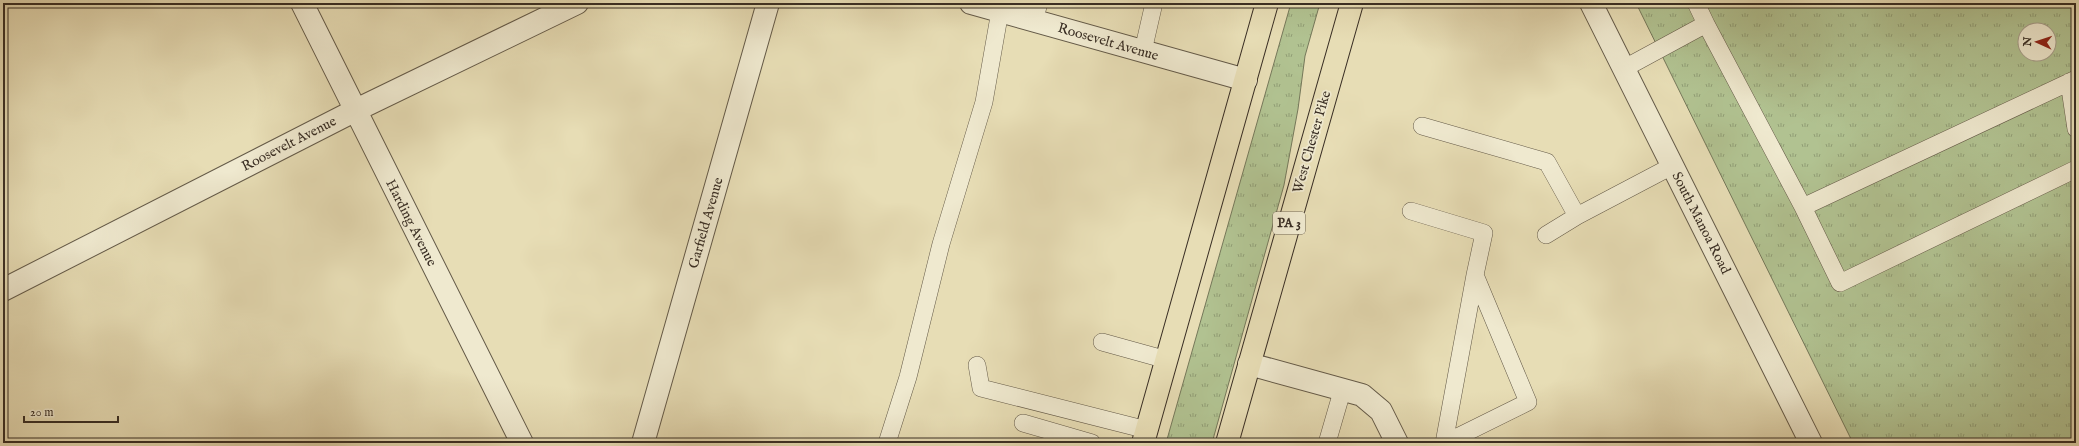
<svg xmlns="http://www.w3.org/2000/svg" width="2079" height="446" font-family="'IM FELL English',serif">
	<defs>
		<pattern id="grass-tufts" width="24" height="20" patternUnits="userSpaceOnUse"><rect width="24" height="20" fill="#b1c291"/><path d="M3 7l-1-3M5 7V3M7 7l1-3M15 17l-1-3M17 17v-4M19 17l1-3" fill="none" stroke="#919e76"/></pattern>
	</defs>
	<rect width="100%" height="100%" fill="#e7ddb5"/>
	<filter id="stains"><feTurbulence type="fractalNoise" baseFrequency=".005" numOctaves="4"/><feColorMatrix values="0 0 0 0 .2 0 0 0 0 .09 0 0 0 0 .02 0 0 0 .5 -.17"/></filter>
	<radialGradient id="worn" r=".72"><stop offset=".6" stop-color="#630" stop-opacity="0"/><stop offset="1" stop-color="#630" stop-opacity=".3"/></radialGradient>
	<path fill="url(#grass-tufts)" stroke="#75785a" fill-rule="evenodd" d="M1291 3H1320L1305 56 1298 109 1284 185 1212 443H1166Z
		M1636 3H2076V443H1853ZM2025 30H2049V54H2025Z"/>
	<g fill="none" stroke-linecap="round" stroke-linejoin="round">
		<g stroke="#645a48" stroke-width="18">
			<path id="service" d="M1696 3 1706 24
				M1034 21 1039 3
				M1143 51 1154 3
				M1623 69 1706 24 1803 207 1840 283 2076 169
				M2069 82 2076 129
				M1422 126 1547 162 1577 216
				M1803 207 2076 79
				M1411 211 1484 233 1475 275
				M1546 235 1577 216 1672 166
				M1102 342 1167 360
				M977 365 981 388 1147 430
				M1023 423 1092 443
				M887 443 908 377 941 244 984 102 1000 11
				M1327 443 1343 388
				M1444 443 1475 275 1528 402 1445 443"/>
		</g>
		<g stroke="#645a48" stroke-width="24">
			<path id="minor" d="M302 3 522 443
				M971 3 1246 80
				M3 290 354 111 577 3
				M1249 364 1362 395 1381 411 1397 443
				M643 443 768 3"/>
		</g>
		<g stroke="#645a48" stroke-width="24">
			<path id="tertiary" d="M1591 3 1811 443"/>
		</g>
		<g stroke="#392e24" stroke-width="24">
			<path id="trunk" d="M1143 443 1267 3
				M1227 443 1352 3"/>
		</g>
		<use href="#service" stroke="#efe9cf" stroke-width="17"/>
		<use href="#minor" stroke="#efe9cf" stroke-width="22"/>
		<use href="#tertiary" stroke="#efe9cf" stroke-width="22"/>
		<use href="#trunk" stroke="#e7ddb5" stroke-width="22"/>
	</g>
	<g text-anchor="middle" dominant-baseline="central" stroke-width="3.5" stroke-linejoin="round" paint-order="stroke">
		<rect fill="#efe9cf" stroke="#706657" stroke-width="1" x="1273" y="212" width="32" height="22" rx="3"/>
		<g font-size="13" font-weight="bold" fill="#392e24">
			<text x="1289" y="223">PA 3</text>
		</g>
		<g font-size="14" fill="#392e24" stroke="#efe9cf">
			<text transform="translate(1108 42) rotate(16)">Roosevelt Avenue</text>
			<text transform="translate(1312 142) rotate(-74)">West Chester Pike</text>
			<text transform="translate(289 144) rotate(-27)">Roosevelt Avenue</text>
			<text transform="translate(411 223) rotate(63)">Harding Avenue</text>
			<text transform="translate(706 223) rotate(-74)">Garfield Avenue</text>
			<text transform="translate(1701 223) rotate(63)">South Manoa Road</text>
		</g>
	</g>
	<rect width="2079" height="446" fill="none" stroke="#e7ddb5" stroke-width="16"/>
	<rect x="4" y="4" width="2071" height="438" fill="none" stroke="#392e24" stroke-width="2"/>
	<rect x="8" y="8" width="2063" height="430" fill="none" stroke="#392e24"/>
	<g transform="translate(2037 42) rotate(273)"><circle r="19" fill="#efe9cf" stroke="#a69e8b"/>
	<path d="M0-3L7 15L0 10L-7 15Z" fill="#8f2418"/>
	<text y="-6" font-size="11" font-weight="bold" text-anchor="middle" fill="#392e24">N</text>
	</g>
	<path d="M24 416v6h94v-6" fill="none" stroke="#392e24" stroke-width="2"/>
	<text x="30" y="416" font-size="12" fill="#392e24" stroke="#efe9cf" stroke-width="3" paint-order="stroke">20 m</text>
	<rect width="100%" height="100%" filter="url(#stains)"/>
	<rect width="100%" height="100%" fill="url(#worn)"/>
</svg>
